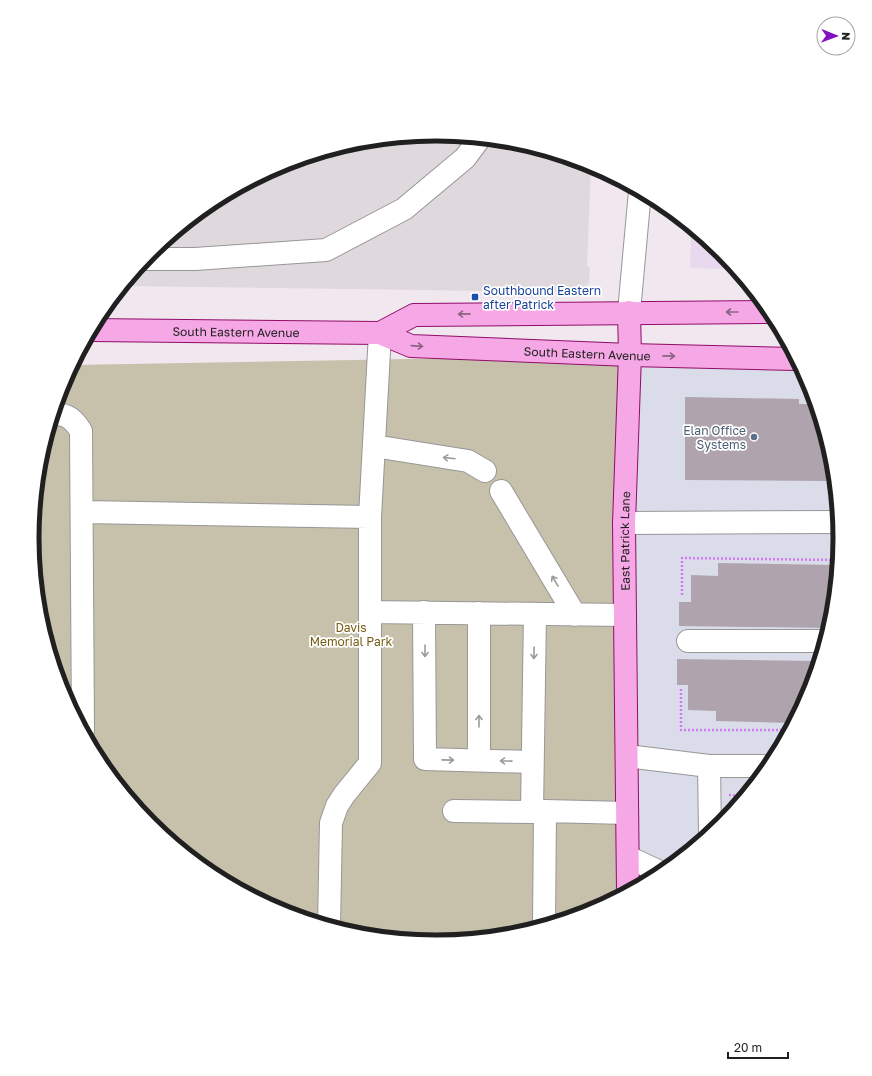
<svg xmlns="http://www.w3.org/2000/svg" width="872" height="1076" font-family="'Golos Text',sans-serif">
	<rect width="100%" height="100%" fill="#f0e8ee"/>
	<path fill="#e8d9ef" d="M691 227 722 252 735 269 690 268Z"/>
	<path fill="#dadde9" d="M630 355 796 359 809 384 832 459 840 538 832 617 809 693 772 763 722 824 660 874 628 891Z"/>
	<path fill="#dfd9dd" d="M436 134 515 142 591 165 587 266 590 267 589 283 585 288 580 291 569 292 123 286 150 252 212 202 282 165 357 142Z"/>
	<path fill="#c7c1ab" d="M630 355 628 891 590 911 515 934 436 942 357 934 281 911 211 874 150 824 100 762 63 692 40 617 32 538 40 459 63 383 73 365Z"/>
	<path fill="#afa3ad" d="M685 397 799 399V404H815L827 441 826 481 685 480Z
		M718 563 837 565 832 617 829 628 679 626V602H691V575L718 576Z
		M677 659 819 661 809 693 793 723 716 721V711L688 710V685H677Z"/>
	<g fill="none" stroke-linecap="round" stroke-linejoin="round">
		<g stroke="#979797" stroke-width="24">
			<path id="minor" d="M145 259H195L326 250 404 209 465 158 480 138
				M629 312 640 191
				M54 414C68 414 74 420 81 431L83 730
				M374 446 468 461 485 471
				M501 491 575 615
				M83 512 370 517
				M624 523 838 522
				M370 612 625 615
				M424 612 425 759 532 762
				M535 614 532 812 545 811 544 925
				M688 641H825
				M627 756 709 766H769
				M479 760V613
				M709 766 710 833
				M454 811 532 812
				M545 811 627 813
				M628 857 662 873
				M329 926 331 823 337 806 344 795 370 763V517L380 333"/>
		</g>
		<g stroke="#910c68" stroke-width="24">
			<g id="major">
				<path id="s1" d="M91 330 380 333 411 346 630 355 796 359"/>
				<path d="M380 333 414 315 771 312"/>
				<path id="s2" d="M628 891 624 523 630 355 629 312"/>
			</g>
		</g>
		<path stroke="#d179f0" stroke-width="2.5" stroke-dasharray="2 2" stroke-linecap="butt" d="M682 595V558L838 560
			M681 689V730H790
			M729 795 745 796
			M738 804V795"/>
		<use href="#minor" stroke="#fff" stroke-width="22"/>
		<use href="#major" stroke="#f5a8e5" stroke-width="22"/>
	</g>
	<defs><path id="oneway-shaft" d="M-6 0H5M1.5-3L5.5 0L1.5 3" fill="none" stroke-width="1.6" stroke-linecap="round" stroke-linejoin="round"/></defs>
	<g stroke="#8a6482">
		<use href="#oneway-shaft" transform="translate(732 312) rotate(-180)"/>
		<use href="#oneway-shaft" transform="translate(464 314) rotate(179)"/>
		<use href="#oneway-shaft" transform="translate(417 346) rotate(4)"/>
		<use href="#oneway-shaft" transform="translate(669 356) rotate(1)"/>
	</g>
	<g stroke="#9b9b9b">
		<use href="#oneway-shaft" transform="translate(449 458) rotate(-173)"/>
		<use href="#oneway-shaft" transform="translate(555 581) rotate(-121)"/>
		<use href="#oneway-shaft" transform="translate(425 651) rotate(90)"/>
		<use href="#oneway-shaft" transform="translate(534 653) rotate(91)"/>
		<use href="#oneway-shaft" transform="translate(479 721) rotate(-90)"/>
		<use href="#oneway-shaft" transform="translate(448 760) rotate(1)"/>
		<use href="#oneway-shaft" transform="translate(506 761) rotate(-179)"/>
	</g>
	<rect fill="#1a4fb4" stroke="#fff" stroke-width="1.5" x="471" y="293" width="8" height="8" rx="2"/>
	<circle fill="#5c6f8a" stroke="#fff" stroke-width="1.5" cx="754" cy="437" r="4"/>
	<g text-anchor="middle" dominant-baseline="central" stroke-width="3.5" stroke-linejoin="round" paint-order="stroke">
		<g font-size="12" fill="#164399" stroke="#fff" text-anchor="start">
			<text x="483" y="290">Southbound Eastern<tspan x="483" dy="14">after Patrick</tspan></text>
		</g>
		<g font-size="12" fill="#202020" stroke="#fff">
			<text stroke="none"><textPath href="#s1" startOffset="145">South Eastern Avenue</textPath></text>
			<text stroke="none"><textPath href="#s1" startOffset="499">South Eastern Avenue</textPath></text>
			<text stroke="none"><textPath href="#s2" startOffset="350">East Patrick Lane</textPath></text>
		</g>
		<g font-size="12" fill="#4e5e75" stroke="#fff" text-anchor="end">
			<text x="746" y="430">Elan Office<tspan x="746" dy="14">Systems</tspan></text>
		</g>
		<g font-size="12" fill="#785d14" stroke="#fff">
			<text x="351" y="627">Davis<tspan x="351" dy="14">Memorial Park</tspan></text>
		</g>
	</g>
	<path d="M0 0H872V1076H0ZM39 538a397 397 0 1 1 794 0a397 397 0 1 1-794 0Z" fill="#fff" fill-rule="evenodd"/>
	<path fill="none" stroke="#202020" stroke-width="5" d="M39 538a397 397 0 1 1 794 0a397 397 0 1 1-794 0Z"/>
	<g transform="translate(836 36) rotate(91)"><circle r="19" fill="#ffffff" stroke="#a6a6a6"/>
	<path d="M0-3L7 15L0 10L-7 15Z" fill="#8210c1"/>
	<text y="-6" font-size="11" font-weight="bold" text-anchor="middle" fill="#202020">N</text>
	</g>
	<path d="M728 1052v6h60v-6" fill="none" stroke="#202020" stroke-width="2"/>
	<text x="734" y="1052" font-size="12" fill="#202020" stroke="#ffffff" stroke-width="3" paint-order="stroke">20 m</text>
</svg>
